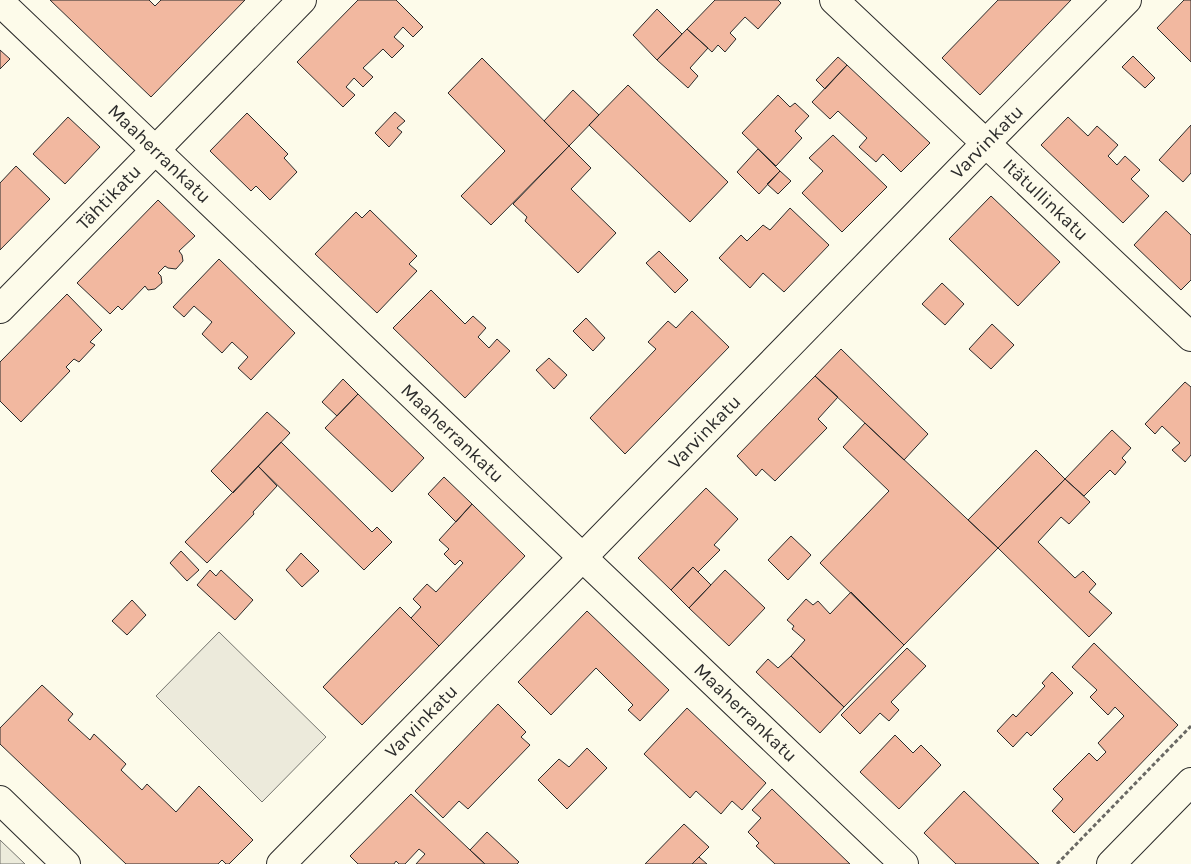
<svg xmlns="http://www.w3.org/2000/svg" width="1191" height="864" font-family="Karla,sans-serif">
	<rect width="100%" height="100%" fill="#fdfbea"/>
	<path fill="#ecebdb" stroke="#74746e" d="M0 840 25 864H0Z"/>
	<path fill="#eceadb" stroke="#74746e" d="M219 632 326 737 262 802 156 696Z"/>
	<path fill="#f2b8a0" stroke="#2b2b2b" d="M50 0H149L155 6 161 0H245L151 97Z
		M358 0H396L423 27 413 37 403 27 394 37 404 46 392 58 383 49 363 68 373 77 363 87 354 78 346 87 355 95 343 107 297 62Z
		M715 0H778L781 3 758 29 745 17 730 33 736 39 725 52 718 45 712 52 687 29Z
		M998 0H1071L980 95 942 58Z
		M1184 0H1191V62L1157 28Z
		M657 9 682 34 657 60 633 35Z
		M687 29 708 48 690 68 698 76 688 88 657 60Z
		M0 50 10 59 0 69Z
		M1133 56 1155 78 1145 88 1122 67Z
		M838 57 847 65 825 89 816 80Z
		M482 58 569 146 491 225 461 196 505 151 448 93Z
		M847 65 930 143 901 172 883 154 876 162 859 147 867 138 838 111 830 119 812 102Z
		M628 85 728 182 690 222 589 125Z
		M573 90 599 115 569 146 544 121Z
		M778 95 790 107 795 103 809 116 795 131 802 138 776 166 742 133Z
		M395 112 405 121 397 128 402 132 389 147 375 133Z
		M247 113 288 154 284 158 297 172 270 200 256 186 251 191 210 151Z
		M68 117 100 147 65 184 33 154Z
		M1068 117 1088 136 1097 126 1118 145 1108 156 1117 165 1125 156 1140 170 1131 179 1149 196 1123 223 1041 145Z
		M1191 125V173L1183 182 1159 160Z
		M833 135 887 187 842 232 802 193 823 171 809 158Z
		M569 146 591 168 571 189 616 233 578 273 525 221 527 217 513 204Z
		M758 149 780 171 759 194 737 172Z
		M16 166 50 199 0 250V183Z
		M780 171 791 181 778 194 767 184Z
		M991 196 1060 262 1018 306 949 239Z
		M158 200 195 236 179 251 182 255 183 261 176 269 168 268 165 266 158 273 161 276 162 283 155 289 148 290 145 286 122 310 118 306 110 314 77 283Z
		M790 208 829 245 784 292 763 273 750 288 719 258 741 235 747 241 763 225 770 230Z
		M370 210 417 256 409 264 417 271 377 313 315 254 356 212 362 218Z
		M1166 211 1191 235V280L1181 290 1134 245Z
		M659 251 688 280 675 293 646 263Z
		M219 259 295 333 251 380 238 368 248 357 232 342 222 353 202 334 212 322 194 306 184 317 173 307Z
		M942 283 964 304 945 325 922 304Z
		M431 290 465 324 473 316 486 328 478 337 489 348 497 339 510 351 465 398 393 328Z
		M67 294 102 330 90 342 95 345 79 362 74 359 66 367 70 371 21 422 0 401V362Z
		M692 311 729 347 625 454 590 418 656 349 648 342 668 321 676 328Z
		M586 318 605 338 593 351 573 331Z
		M992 324 1014 345 991 369 969 349Z
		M841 349 928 434 904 460 815 376Z
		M549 358 567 375 554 389 536 370Z
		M815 376 838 397 818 419 827 428 775 481 762 469 756 476 737 456Z
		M343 379 358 394 337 416 322 402Z
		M1185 382 1191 387V455L1185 462 1172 450 1180 443 1162 426 1155 434 1145 424Z
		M358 394 424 458 392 492 325 428Z
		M267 412 290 433 233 493 211 471Z
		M865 423 998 548 904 645 820 563 889 491 843 447Z
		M1112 430 1131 448 1122 458 1126 462 1115 475 1110 470 1084 496 1065 479Z
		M281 442 372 532 377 527 392 542 364 570 258 466Z
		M1036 450 1065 479 998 548 968 520Z
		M258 466 277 486 253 512 254 514 207 563 185 542Z
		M444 477 472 504 456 522 428 494Z
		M1065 479 1090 502 1069 524 1061 517 1038 542 1075 578 1083 571 1096 584 1089 592 1112 613 1089 637 998 548Z
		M706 488 738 519 714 545 720 550 698 572 693 567 671 590 638 558Z
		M472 504 525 556 439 646 411 618 421 607 413 599 427 584 436 592 463 563 460 560 455 565 444 554 449 549 439 540Z
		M791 536 811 555 788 580 768 560Z
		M181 551 199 570 187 581 170 563Z
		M301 553 319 571 302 587 286 570Z
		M693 567 711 585 689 608 671 590Z
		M210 570 216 576 221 570 253 600 235 620 197 585Z
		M725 570 765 608 729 646 689 608Z
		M851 592 904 645 844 707 791 656 805 640 792 629 794 626 787 620 806 599 813 605 818 601 830 614Z
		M132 600 146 615 127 635 112 621Z
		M400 607 439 646 362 725 323 687Z
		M587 611 669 690 640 721 628 710 633 705 596 668 551 715 518 682Z
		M1094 643 1178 725 1074 833 1052 811 1063 799 1053 789 1089 753 1097 761 1106 752 1098 743 1124 716 1115 707 1108 715 1090 697 1097 690 1072 667Z
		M907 648 926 666 891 702 899 710 889 721 880 713 860 734 841 715Z
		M791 656 844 707 820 733 756 672 768 659 778 668Z
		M1052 672 1073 693 1031 736 1027 732 1013 747 997 731 1013 714 1016 717 1045 686 1042 683Z
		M42 685 73 714 68 720 90 740 94 734 126 764 121 770 142 790 147 784 176 812 199 786 253 840 229 864H226L222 860 218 864H126L0 744V728Z
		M498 704 526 732 521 737 530 745 468 809 459 801 443 818 415 791Z
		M687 708 766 783 742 810 732 801 721 814 696 791 690 798 644 754Z
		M895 735 913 753 921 745 941 765 899 809 860 772Z
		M587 748 607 768 567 809 538 780 559 759 569 767Z
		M772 789 850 864H775L756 846 759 843 748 832 761 818 752 810Z
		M964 791 1039 864H956L924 833Z
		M411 794 470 850 485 864H416L425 854 419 849 405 864H399L396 861 394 864H358L350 856Z
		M684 824 709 847 692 864H645Z
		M487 832 519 862 517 864H485L470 850Z
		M699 857 707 864H692Z"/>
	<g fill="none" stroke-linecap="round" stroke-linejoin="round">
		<g stroke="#2b2b2b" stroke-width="30">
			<g id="minor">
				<path id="s1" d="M834 0 1191 337"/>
				<path id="s2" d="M0 2 904 864"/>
				<path id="s3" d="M0 309 302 0"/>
				<path d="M0 800 66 864"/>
				<path id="s4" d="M281 864 582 558 985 144 1127 0"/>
			</g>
		</g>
		<g stroke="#2b2b2b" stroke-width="30">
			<path id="major" d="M1111 864 1191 782"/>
		</g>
		<path stroke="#6a6964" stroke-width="3" stroke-dasharray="4 2.5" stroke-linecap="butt" d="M1057 864 1191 726"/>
		<use href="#minor" stroke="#fdfbea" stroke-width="28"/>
		<use href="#major" stroke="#fdfbea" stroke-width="28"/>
	</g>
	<g text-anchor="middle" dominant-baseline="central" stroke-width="4" stroke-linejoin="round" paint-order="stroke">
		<g font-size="19" fill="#2b2b2b" stroke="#fdfbea">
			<text stroke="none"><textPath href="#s4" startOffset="1010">Varvinkatu</textPath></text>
			<text stroke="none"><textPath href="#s2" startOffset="220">Maaherrankatu</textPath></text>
			<text stroke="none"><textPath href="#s3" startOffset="156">Tähtikatu</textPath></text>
			<text stroke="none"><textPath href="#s1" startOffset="291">Itätullinkatu</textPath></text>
			<text stroke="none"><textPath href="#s2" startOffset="625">Maaherrankatu</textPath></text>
			<text stroke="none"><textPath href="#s4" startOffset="605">Varvinkatu</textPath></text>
			<text stroke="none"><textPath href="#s2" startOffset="1030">Maaherrankatu</textPath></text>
			<text stroke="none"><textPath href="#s4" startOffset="200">Varvinkatu</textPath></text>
		</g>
	</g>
</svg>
